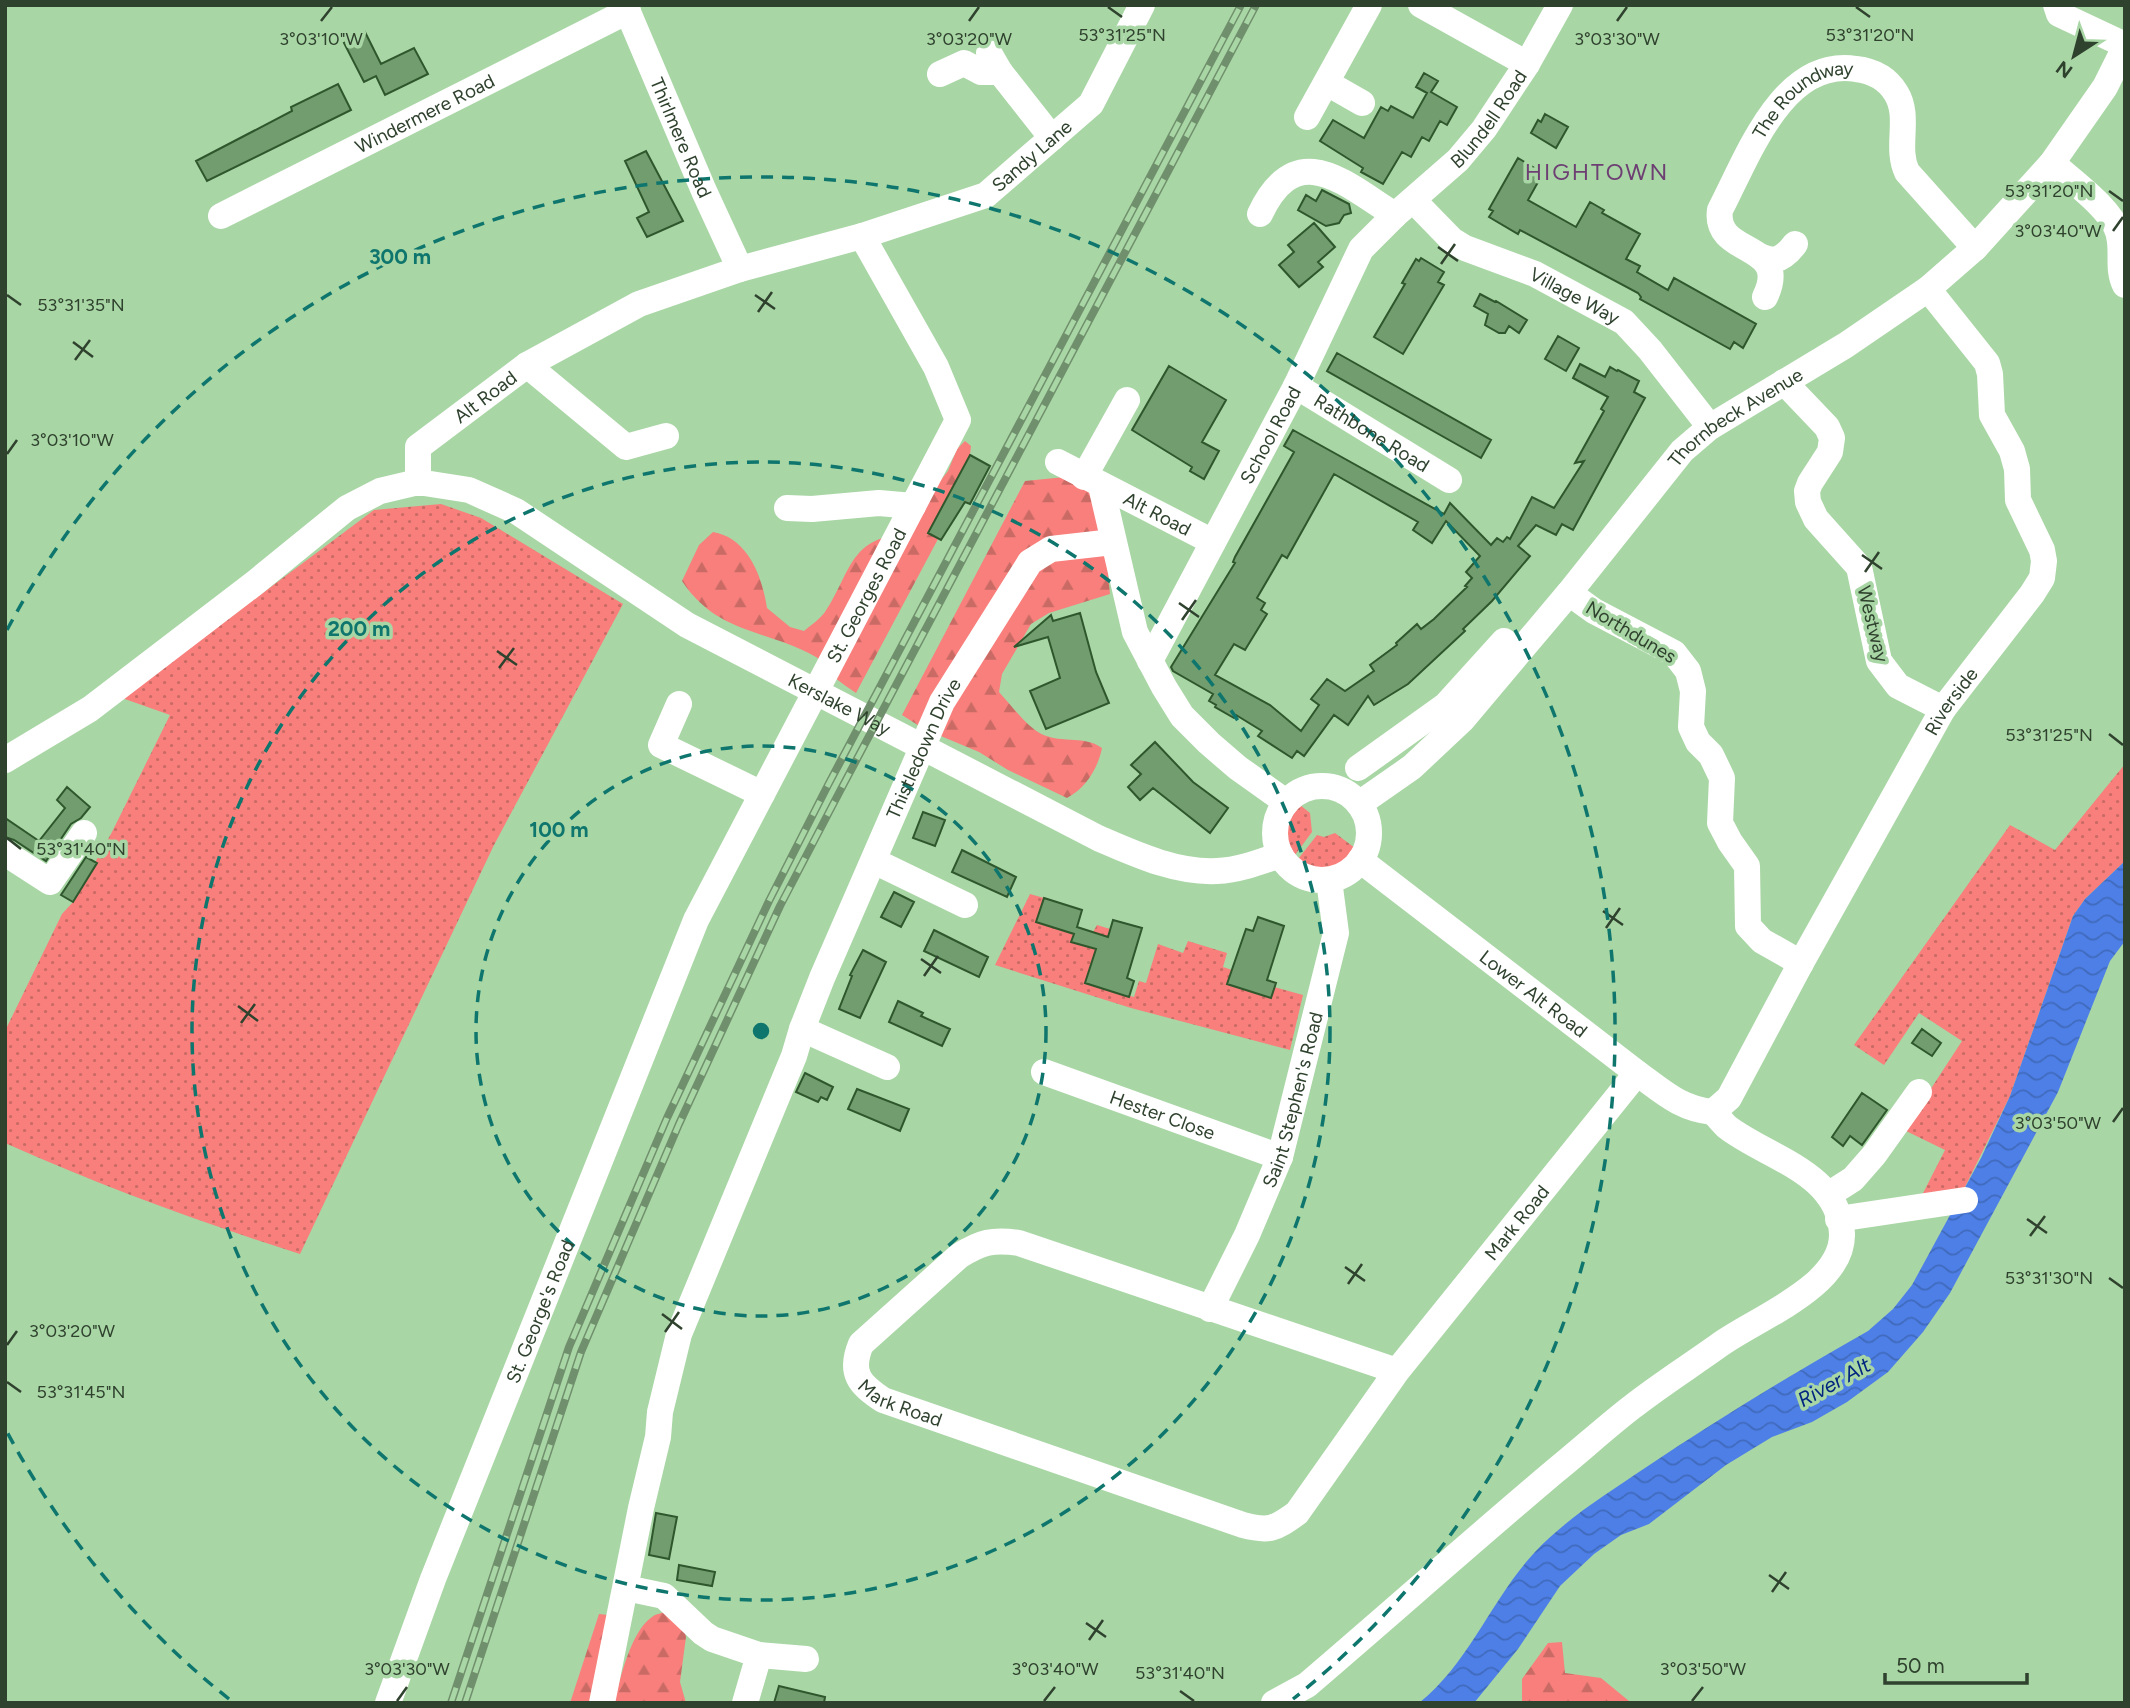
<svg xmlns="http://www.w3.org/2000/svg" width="2130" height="1708" font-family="Figtree,sans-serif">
	<defs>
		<pattern id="grass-dots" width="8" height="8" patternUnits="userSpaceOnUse" patternTransform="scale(1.75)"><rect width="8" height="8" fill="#f87f7b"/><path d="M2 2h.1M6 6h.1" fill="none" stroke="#c96a65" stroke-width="1.8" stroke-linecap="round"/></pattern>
		<pattern id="forest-firs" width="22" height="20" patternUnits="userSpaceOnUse" patternTransform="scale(1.75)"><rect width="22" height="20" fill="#f87f7b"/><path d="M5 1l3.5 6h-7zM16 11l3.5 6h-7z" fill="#c96a65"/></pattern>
		<pattern id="water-waves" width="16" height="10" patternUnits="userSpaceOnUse" patternTransform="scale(1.75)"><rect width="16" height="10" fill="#4d7fe7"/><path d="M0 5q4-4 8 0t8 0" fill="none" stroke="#406abc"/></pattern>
	</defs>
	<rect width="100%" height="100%" fill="#a9d6a5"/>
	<path fill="url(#grass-dots)" d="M441 504 481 518 623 604 494 845 300 1254C200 1222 101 1186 5 1143V1031L62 914 73 902 112 832 170 715 122 698 374 510Z
		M2125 764V861L2085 899 2073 916 2010 1096 1961 1195 1918 1203 1945 1150 1904 1130 1962 1041 1919 1013 1884 1065 1854 1045 2010 825 2055 850Z
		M1300 805 1310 813 1312 832 1292 859C1280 839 1282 820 1300 805Z
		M1335 833 1355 848C1341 872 1318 879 1295 863L1317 835 1324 837Z
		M1030 894 1044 898 1037 922 1074 934 1072 941 1079 944 1084 929 1093 932 1097 925 1110 929 1098 969 1090 967 1085 983 1134 997 1139 981 1146 983 1158 944 1183 953 1188 941 1227 953 1223 967 1232 970 1227 984 1270 998 1274 987 1303 995 1290 1050 1131 1008 995 965Z"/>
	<path fill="url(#forest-firs)" d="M965 441 971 446 970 455 928 533 938 539 856 693C849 688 841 683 834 677 828 671 824 662 816 657 767 629 718 635 682 581L699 545 713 532C748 538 762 576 767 608L790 627 804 631C811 625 820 619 825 612 849 577 849 540 898 535L948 471 957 449Z
		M1065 477 1090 493 1103 525 1110 594 1049 613 1031 624 1002 674 999 692C1010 704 1025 724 1038 732 1058 745 1083 734 1102 748 1098 768 1086 788 1067 798L1008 770 979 752 924 729 902 715 1025 481Z
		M667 1611 684 1629 686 1637 680 1682 686 1703H614C620 1679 631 1631 652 1617 655 1614 663 1613 667 1611Z
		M599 1614 608 1615 589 1703H570Z
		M1562 1642 1565 1673 1601 1678 1629 1701 1640 1703H1522V1679L1548 1643Z"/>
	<path fill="url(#water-waves)" d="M2125 861V941L2110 961 2058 1092 1950 1293 1923 1332 1888 1372 1847 1402 1812 1422 1772 1437 1726 1465 1649 1524 1621 1535 1594 1554 1560 1586 1518 1649 1474 1703H1419C1470 1662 1491 1599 1535 1552 1567 1518 1608 1493 1645 1468 1718 1419 1792 1374 1868 1331L1893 1309 1912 1285 1981 1158 2010 1096 2073 916 2085 899Z"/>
	<path fill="#729d6e" stroke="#2f572d" stroke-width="2" fill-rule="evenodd" d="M365 32 381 64 414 48 428 74 385 95 376 76 364 82 344 43Z
		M1424 73 1438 81 1431 92 1457 107 1447 125 1440 121 1429 141 1422 137 1411 157 1402 152 1383 184 1361 172 1363 168 1320 141 1333 120 1364 138 1381 107 1388 111 1391 106 1413 118 1427 93 1416 87Z
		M338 84 351 110 207 181 196 161 292 111 291 107Z
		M1545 114 1568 127 1556 148 1531 133 1538 120 1541 122Z
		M646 151 683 221 647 237 637 218 649 212 625 161Z
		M1518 158 1543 173 1528 200 1576 227 1590 202 1604 210 1602 213 1640 234 1626 259 1640 266 1637 272 1668 290 1674 278 1756 324 1743 348 1734 342 1730 349 1640 299 1641 297 1638 293 1520 230 1518 234 1489 217 1493 211 1489 209Z
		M1322 190 1349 204 1351 213 1344 215 1339 223 1326 226 1298 210 1306 195 1316 201Z
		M1314 223 1335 247 1318 262 1323 267 1299 287 1279 265 1294 252 1288 245Z
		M1421 258 1444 272 1438 282 1444 285 1403 354 1374 337 1405 284 1402 283 1416 259 1419 261Z
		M1480 294 1495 302 1496 301 1527 320 1519 333 1509 326 1505 333H1499L1485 325 1488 314 1474 306Z
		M1558 336 1579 348 1566 371 1545 359Z
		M1337 353 1491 440 1481 458 1327 371Z
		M1580 364 1605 377 1610 367 1617 371 1618 370 1639 381 1634 392 1645 398 1573 530 1562 524 1556 535 1536 525 1518 546 1530 556 1492 601 1463 629 1465 631 1408 684 1374 705 1368 696 1348 725 1334 715 1304 756 1297 751 1292 758 1258 736 1262 731 1236 715 1234 718 1215 707 1216 705 1209 701 1213 694 1173 671 1171 667 1235 563 1233 562 1235 557 1294 452 1284 446 1293 430 1444 514 1450 503 1491 545 1497 538 1503 542 1507 537 1510 539 1532 497 1554 508 1584 461 1575 463 1604 411 1601 409 1608 397 1573 378ZM1334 474 1418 522 1413 530 1432 543 1446 521 1480 556 1466 572 1472 578 1465 586 1467 587 1434 619 1421 629 1417 624 1396 643 1397 645 1370 665 1374 671 1345 691 1327 679 1311 699 1319 705 1301 731 1270 705 1215 675 1234 644 1245 650 1267 614 1261 610 1265 603 1257 598 1282 555 1287 558Z
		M1169 366 1226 400 1202 442 1219 451 1204 479 1190 471 1192 467 1132 430Z
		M970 455 990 466 970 504 965 502 941 540 928 533Z
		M1080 613 1096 672 1109 703 1046 729 1030 691 1060 678 1048 637 1014 647 1051 615 1053 621Z
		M1155 742 1193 782 1228 808 1210 833 1153 788 1140 800 1128 787 1141 774 1131 765Z
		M67 787 90 807 81 818 71 824 46 861 14 840 5 837V818L39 841 65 808 57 800Z
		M923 812 945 820 935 846 913 838Z
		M962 850 1016 877 1007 897 952 872Z
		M86 857 97 863 73 902 61 895Z
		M894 892 914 902 901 927 881 917Z
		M1044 898 1082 910 1077 927 1108 937 1113 920 1142 928 1127 978 1134 981 1129 997 1085 983 1096 949 1071 942 1074 934 1036 922Z
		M1258 917 1284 926 1267 980 1276 983 1271 998 1227 984 1246 929 1253 931Z
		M934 930 988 957 979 977 924 951Z
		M863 950 886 962 860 1018 839 1009 852 976 850 975Z
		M898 1001 923 1013 921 1016 950 1029 942 1046 889 1022Z
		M1922 1029 1941 1043 1932 1056 1912 1043Z
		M805 1073 833 1087 827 1100 821 1097 818 1102 796 1092Z
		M857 1089 909 1109 900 1131 848 1109Z
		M1862 1093 1887 1110 1862 1145 1850 1136 1843 1146 1832 1137Z
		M656 1513 677 1517 669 1559 649 1555Z
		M679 1565 715 1572 712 1586 677 1580Z
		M779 1686 825 1697 824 1703H774Z"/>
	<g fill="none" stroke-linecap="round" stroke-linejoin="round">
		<g stroke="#fff" stroke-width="26">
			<path id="s1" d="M625 5 704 191 740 269"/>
			<path d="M1421 5 1527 64"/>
			<path d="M2056 5 2059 14 2125 45"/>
			<path d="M989 53 1000 72 1052 138"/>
			<path d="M940 74 964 63 981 72H1000"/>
			<path d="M1327 83 1362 103"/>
			<path d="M1307 117 1369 5"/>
			<path d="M2052 163C2072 181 2115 211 2119 236 2123 252 2117 269 2125 285"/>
			<path id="s2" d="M1413 200 1452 240 1465 248 1535 274 1624 322 1650 350 1710 427"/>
			<path d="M1260 214C1297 136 1345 184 1395 215"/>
			<path id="s3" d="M221 216 628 11"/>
			<path d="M1762 257C1776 264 1786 256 1795 244"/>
			<path id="s4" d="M1765 297C1792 241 1713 257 1720 210 1747 159 1782 57 1856 69 1873 71 1887 78 1896 93 1911 117 1895 147 1907 172L1975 248"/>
			<path d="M527 365 626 447 666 436"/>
			<path d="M1784 382 1827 427 1832 438 1830 452 1810 483 1807 491 1808 502 1816 519 1859 567 1879 661 1898 686 1943 709"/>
			<path id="s5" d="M1296 386 1449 480"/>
			<path id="s6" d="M1058 462 1213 542"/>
			<path d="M1084 477 1127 400"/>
			<path id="s7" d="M418 482V447L527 365 639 304 740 269 862 236 986 195 1091 104 1142 5"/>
			<path d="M1101 486 1135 632 1164 687 1182 716 1209 743 1238 768 1286 802"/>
			<path d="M787 508 812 509 879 503 913 506"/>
			<path d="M1569 593 1594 611 1674 653 1688 671 1693 691 1691 727 1698 742 1711 755 1722 778 1720 823 1730 842 1747 866 1748 926 1762 941 1801 963"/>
			<path id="s8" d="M1150 661 1296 386 1361 249 1395 215 1458 160 1484 129 1527 64 1560 5"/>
			<path d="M679 704 661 745 762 794"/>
			<path id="s9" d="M5 760 90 709 256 582 347 508 380 491 418 482 469 490 516 511 687 625 1098 838C1135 854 1176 873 1217 871 1239 870 1260 862 1280 855"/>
			<path d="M1358 768 1446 705 1504 641"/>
			<circle cx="1322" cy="833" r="47"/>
			<path id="s10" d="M1359 804 1412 767 1462 720 1569 593 1682 451 1710 427 1846 345 1928 289 1975 248 2052 163 2105 87 2125 47"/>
			<path d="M5 853 50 882 84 833"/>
			<path id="s11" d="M1360 860 1637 1073C1662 1091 1680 1109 1713 1112"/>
			<path d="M874 861 965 905"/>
			<path d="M802 1029 887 1067"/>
			<path id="s12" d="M1044 1072 1280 1157"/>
			<path id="s13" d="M1713 1112 1729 1098 1801 963 1943 709 2032 594 2042 578 2044 561 2042 550 2018 500 2017 469 2012 451 1992 415 1990 374 1987 363 1928 289"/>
			<path d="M1828 1195 1853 1179 1874 1155 1919 1092"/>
			<path d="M1838 1219 1965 1200"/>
			<path id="s14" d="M1210 1309 1247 1235 1280 1157 1336 933 1329 880"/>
			<path id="s15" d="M1397 1371 1019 1243C993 1239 981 1242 959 1256L861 1344C849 1373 859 1384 883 1400L1243 1525C1269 1532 1275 1529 1297 1513L1397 1371 1637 1073"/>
			<path d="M626 1588 664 1596 703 1633 712 1639 759 1655 745 1703"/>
			<path d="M759 1655 806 1659"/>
			<path id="s16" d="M388 1703 433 1579 696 920 958 420 936 367 862 236"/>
			<path id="s17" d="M602 1703 641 1508 658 1437 660 1412 679 1334 794 1056 802 1029 822 978 942 702 1030 562 1051 549 1113 542"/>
			<path d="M1274 1703 1307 1685C1390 1614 1472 1541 1555 1471 1581 1450 1606 1427 1632 1407 1660 1385 1690 1366 1718 1346 1756 1318 1843 1287 1842 1234 1839 1172 1767 1158 1727 1127 1722 1122 1717 1116 1713 1112"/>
		</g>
		<g stroke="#70906d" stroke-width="8">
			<path id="rail" d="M451 1703 569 1347 667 1118 769 901 828 785 1241 5
				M465 1703 581 1352 679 1124 780 906 840 791 1256 5"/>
		</g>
		<use href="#rail" stroke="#a9d6a5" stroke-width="5" stroke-dasharray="16" stroke-linecap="butt"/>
	</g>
	<path fill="none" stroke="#2f422e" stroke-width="2.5" d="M1108 7 1122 17M1856 7 1870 17M321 21 332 7M969 21 979 7M1617 21 1627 7M2109 191 2123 201M2113 231 2123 217M1438 247 1458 261M1441 264 1455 244M7 295 21 305M755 295 775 309M758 312 772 292M73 342 93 357M75 360 90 340M7 454 17 440M1862 555 1882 569M1865 572 1879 552M1179 603 1199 617M1182 620 1196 600M497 651 517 665M499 668 514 648M2109 734 2123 745M7 838 21 849M1603 911 1623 925M1606 928 1620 908M921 959 941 973M924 976 938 956M238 1006 258 1021M241 1023 255 1004M2113 1122 2123 1108M2027 1219 2047 1233M2030 1236 2045 1216M1345 1267 1365 1281M2109 1278 2123 1288M1348 1284 1362 1264M662 1314 682 1329M665 1332 679 1312M7 1345 17 1331M7 1382 21 1392M1769 1575 1789 1589M1772 1592 1786 1572M1086 1623 1106 1637M1089 1640 1103 1620M1180 1691 1194 1701M397 1701 407 1687M1044 1701 1055 1687M1692 1701 1703 1687"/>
	<g fill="none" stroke="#0f766e" stroke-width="3.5" stroke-dasharray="12 9">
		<circle cx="761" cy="1031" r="285"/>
		<circle cx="761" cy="1031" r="569"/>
		<path d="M229 1699A854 854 0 0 1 7 1432M7 630A854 854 0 1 1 1293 1699"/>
	</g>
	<g text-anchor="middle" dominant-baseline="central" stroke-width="7" stroke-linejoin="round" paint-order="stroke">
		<g font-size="19" fill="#2f422e" stroke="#a9d6a5">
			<text stroke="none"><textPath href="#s4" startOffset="256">The Roundway</textPath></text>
			<text stroke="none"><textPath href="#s3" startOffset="228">Windermere Road</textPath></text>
			<text stroke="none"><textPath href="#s8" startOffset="646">Blundell Road</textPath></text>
			<text stroke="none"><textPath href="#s1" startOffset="144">Thirlmere Road</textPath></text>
			<text stroke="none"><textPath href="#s7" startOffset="723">Sandy Lane</textPath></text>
			<text stroke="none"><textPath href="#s2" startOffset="191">Village Way</textPath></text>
			<text stroke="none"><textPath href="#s7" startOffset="119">Alt Road</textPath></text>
			<text stroke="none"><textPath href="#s10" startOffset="544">Thornbeck Avenue</textPath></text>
			<text stroke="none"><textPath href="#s5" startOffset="89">Rathbone Road</textPath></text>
			<text stroke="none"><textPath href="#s8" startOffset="256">School Road</textPath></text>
			<text stroke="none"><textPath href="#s6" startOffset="112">Alt Road</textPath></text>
			<text stroke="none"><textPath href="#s16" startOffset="1208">St. Georges Road</textPath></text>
			<text transform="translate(1873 624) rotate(76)">Westway</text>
			<text transform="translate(1631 632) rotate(31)">Northdunes</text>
			<text stroke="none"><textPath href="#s13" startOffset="476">Riverside</textPath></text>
			<text stroke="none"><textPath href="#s9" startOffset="982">Kerslake Way</textPath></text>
			<text stroke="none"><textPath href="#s17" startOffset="1012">Thistledown Drive</textPath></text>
			<text stroke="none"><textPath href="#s11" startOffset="219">Lower Alt Road</textPath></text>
			<text stroke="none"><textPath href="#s14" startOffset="226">Saint Stephen's Road</textPath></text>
			<text stroke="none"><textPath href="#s12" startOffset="126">Hester Close</textPath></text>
			<text stroke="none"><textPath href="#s15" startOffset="1466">Mark Road</textPath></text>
			<text stroke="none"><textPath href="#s16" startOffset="420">St. George's Road</textPath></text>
			<text stroke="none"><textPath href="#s15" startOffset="679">Mark Road</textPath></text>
		</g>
		<g font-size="21" font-style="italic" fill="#012680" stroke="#a9d6a5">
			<text transform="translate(1834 1382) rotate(-29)">River Alt</text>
		</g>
		<g font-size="23" letter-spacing="2" fill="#6d3f73" stroke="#a9d6a5">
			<text x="1597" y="172">HIGHTOWN</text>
		</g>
	</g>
	<g font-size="18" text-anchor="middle" fill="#2f422e" stroke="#a9d6a5" stroke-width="7" stroke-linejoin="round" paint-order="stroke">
		<text x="1122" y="41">53°31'25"N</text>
		<text x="1870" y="41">53°31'20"N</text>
		<text x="969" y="45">3°03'20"W</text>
		<text x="1617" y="45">3°03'30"W</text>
		<text x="321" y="45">3°03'10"W</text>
		<text x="2049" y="197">53°31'20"N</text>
		<text x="2058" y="237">3°03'40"W</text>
		<text x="81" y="311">53°31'35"N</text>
		<text x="72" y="446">3°03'10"W</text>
		<text x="2049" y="741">53°31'25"N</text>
		<text x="81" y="855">53°31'40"N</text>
		<text x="2058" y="1129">3°03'50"W</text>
		<text x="2049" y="1284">53°31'30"N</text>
		<text x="72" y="1337">3°03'20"W</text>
		<text x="81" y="1398">53°31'45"N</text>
		<text x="407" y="1675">3°03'30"W</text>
		<text x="1055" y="1675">3°03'40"W</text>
		<text x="1703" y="1675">3°03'50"W</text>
		<text x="1180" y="1679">53°31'40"N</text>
	</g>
	<circle cx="761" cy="1031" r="10" fill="#0f766e" stroke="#a9d6a5" stroke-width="3.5"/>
	<g font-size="21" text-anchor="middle" font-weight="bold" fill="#0f766e" stroke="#a9d6a5" stroke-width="7" stroke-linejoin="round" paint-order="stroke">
		<text x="400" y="264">300 m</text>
		<text x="359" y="636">200 m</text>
		<text x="559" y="837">100 m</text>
	</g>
	<rect width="2130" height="1708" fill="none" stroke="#2f422e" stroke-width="14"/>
	<g transform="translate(2074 56) rotate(216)" stroke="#a9d6a5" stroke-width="5" paint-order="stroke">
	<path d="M0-5L12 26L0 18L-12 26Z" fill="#2f422e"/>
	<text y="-10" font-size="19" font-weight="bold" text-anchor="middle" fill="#2f422e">N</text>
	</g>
	<path d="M1885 1673v10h142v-10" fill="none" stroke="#2f422e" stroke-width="3.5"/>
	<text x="1896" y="1673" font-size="21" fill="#2f422e" stroke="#a9d6a5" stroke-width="5" paint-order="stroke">50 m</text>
</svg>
